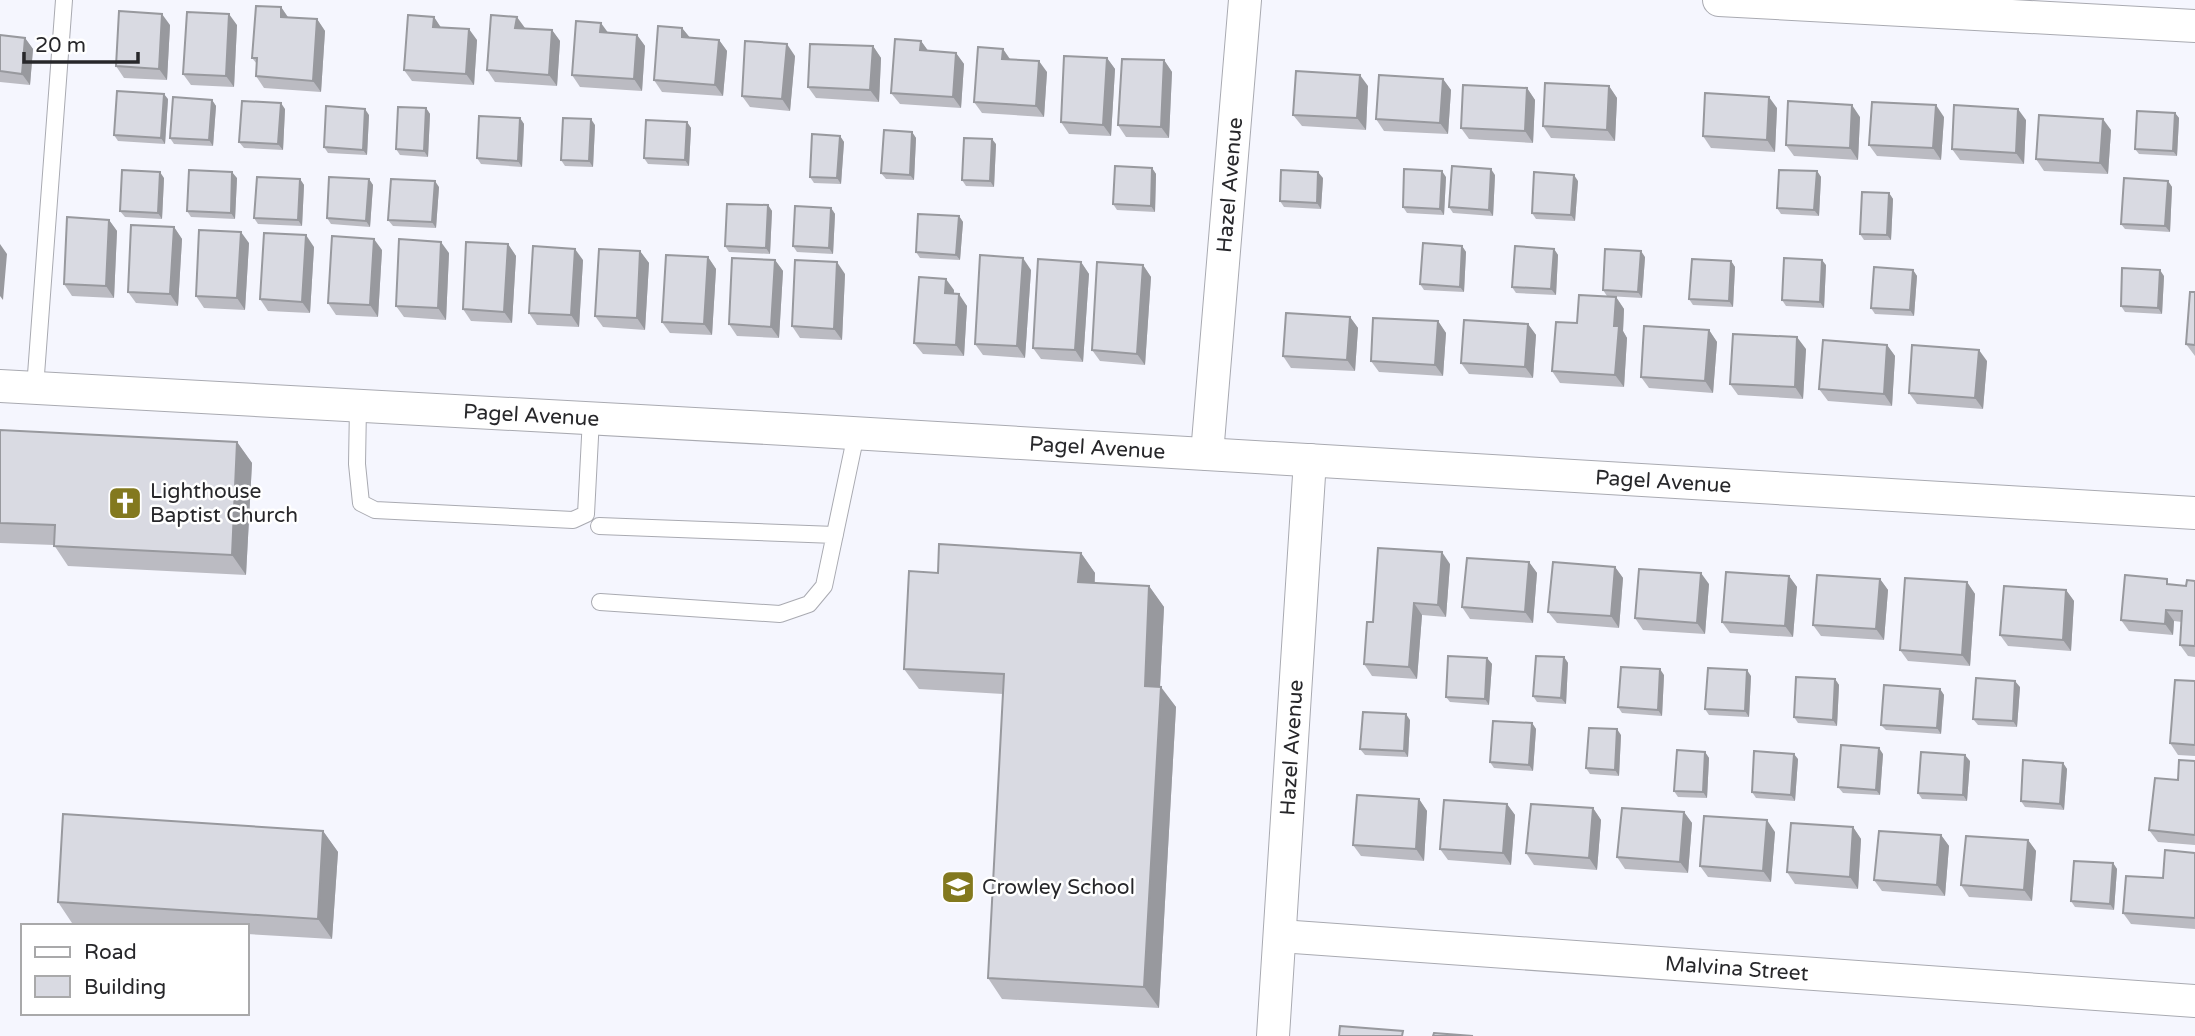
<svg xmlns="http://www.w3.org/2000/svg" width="2195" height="1036" font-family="'Varela Round',sans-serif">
	<rect width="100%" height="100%" fill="#f5f6fe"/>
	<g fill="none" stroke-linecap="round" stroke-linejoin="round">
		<g stroke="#a9aab1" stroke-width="18">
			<path id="lane" d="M35 388 64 0
				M358 406 357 464 361 503 375 510 573 520 586 514 591 418
				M599 526 835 535
				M600 602 780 614 809 604 824 586 856 434"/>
		</g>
		<g stroke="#a9aab1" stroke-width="34">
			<g id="street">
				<path d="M1719 0 2195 26"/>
				<path id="s1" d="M0 386 785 429 2195 513"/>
				<path id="s2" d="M1207 454 1245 0"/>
				<path id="s3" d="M1280 936 2195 1001"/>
				<path id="s4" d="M1273 1036 1310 460"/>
			</g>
		</g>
		<use href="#lane" stroke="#fff" stroke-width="16"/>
		<use href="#street" stroke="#fff" stroke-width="32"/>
	</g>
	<path fill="#bbbbc2" d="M281 7 288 17 317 19 325 31 321 92 264 88 256 76 257 64 252 58Z
		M434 17 440 27 477 40 474 85 412 81 404 70Z
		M170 25 167 80 124 78 116 66Z
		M237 25 234 87 191 85 183 74Z
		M525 28 552 30 560 41 557 86 495 82 487 70Z
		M682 28 690 38 719 40 727 51 723 96 662 92 654 80Z
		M608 33 637 35 645 46 642 91 580 87 572 75Z
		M0 35 25 38 33 49 30 85 0 82Z
		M921 41 928 51 956 53 964 64 961 108 900 104 891 93Z
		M873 46 881 58 879 102 816 98 808 87Z
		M1003 49 1010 59 1047 72 1044 117 982 113 974 102Z
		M795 56 790 111 750 107 742 96Z
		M1107 58 1115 69 1111 136 1069 134 1061 122Z
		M1164 60 1172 72 1169 138 1126 137 1118 125Z
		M1443 79 1451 90 1448 134 1384 131 1376 119Z
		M1368 86 1366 130 1302 126 1293 115Z
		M1609 86 1617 98 1615 141 1551 138 1543 126Z
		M1527 88 1535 100 1533 143 1469 139 1461 128Z
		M168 99 165 144 118 141 114 135Z
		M212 100 216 106 213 146 174 144 170 138Z
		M426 108 430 114 428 157 400 155 396 149Z
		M1777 108 1775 152 1711 148 1703 136Z
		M285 109 283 150 244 148 239 142Z
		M2175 113 2179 118 2177 156 2139 154 2135 149Z
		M369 115 367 155 328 153 324 147Z
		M1860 117 1858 160 1794 156 1786 145Z
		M1944 117 1941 160 1877 156 1869 145Z
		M520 118 524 124 522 167 481 164 477 158Z
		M2026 120 2024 164 1960 160 1952 149Z
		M687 122 691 128 689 166 648 164 644 158Z
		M595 125 593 167 565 166 561 160Z
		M2111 130 2108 174 2044 171 2036 159Z
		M912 132 916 138 914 180 886 179 881 173Z
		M840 136 844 142 841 184 814 183 810 177Z
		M996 144 994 187 966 186 962 180Z
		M1152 168 1156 174 1155 212 1117 210 1113 204Z
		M1817 171 1821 177 1819 216 1781 214 1777 208Z
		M1495 175 1493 216 1453 213 1449 207Z
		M1446 177 1444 215 1407 213 1403 207Z
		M164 178 162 219 125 217 120 211Z
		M237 178 235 219 191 217 187 211Z
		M1323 178 1321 209 1284 207 1280 201Z
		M300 179 304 185 302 226 258 224 254 218Z
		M369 179 373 185 370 227 331 224 327 218Z
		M1578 181 1575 221 1536 219 1532 213Z
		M2168 181 2172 187 2170 232 2125 229 2121 224Z
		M439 187 436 228 393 226 388 220Z
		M1889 193 1893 199 1891 240H1864L1860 234Z
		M768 205 772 211 770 254 729 252 725 246Z
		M831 208 835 214 833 254 797 252 793 246Z
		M959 216 963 222 960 260 920 258 916 252Z
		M109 220 117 231 114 298 72 296 64 284Z
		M174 227 182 239 178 306 136 303 128 292Z
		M249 243 245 310 204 308 196 296Z
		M508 244 516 256 512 323 471 321 463 309Z
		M1462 246 1466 252 1464 292 1424 290 1420 284Z
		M314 247 310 313 268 311 260 299Z
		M1554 249 1558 255 1556 295 1516 293 1512 287Z
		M382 250 378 317 336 315 328 303Z
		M640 251 649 263 645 330 603 327 595 316Z
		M449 253 446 320 404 317 396 306Z
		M708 257 716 269 712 335 670 333 662 322Z
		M1645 257 1642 298 1607 296 1603 290Z
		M583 260 579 327 537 325 529 313Z
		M775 260 783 271 779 338 737 336 729 324Z
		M1731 261 1735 267 1733 307 1693 305 1689 299Z
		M1081 262 1089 274 1083 362 1041 359 1033 348Z
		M1143 265 1151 277 1145 365 1100 361 1092 350Z
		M1826 265 1824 308 1786 306 1782 300Z
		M1031 270 1025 358 983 355 975 344Z
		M1913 270 1917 276 1914 316 1875 314 1871 308Z
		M845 274 842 340 800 338 792 326Z
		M2164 276 2162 314 2125 312 2121 306Z
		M954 290V294L967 306 964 356 923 354 914 343Z
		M2195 292V356L2186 344Z
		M1616 297 1624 309 1623 331 1627 338 1624 387 1560 383 1552 371 1577 323Z
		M1350 317 1358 328 1355 371 1291 368 1283 356Z
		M1438 321 1446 333 1443 376 1379 372 1371 361Z
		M1528 324 1536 335 1533 378 1469 374 1461 363Z
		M1709 330 1717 342 1713 393 1649 388 1641 377Z
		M1887 345 1895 356 1892 406 1828 401 1819 389Z
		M1806 349 1803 399 1738 395 1730 384Z
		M1987 361 1983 409 1917 404 1909 393Z
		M0 430 237 442 252 463 246 575 68 566 54 545 0 543Z
		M1081 553 1095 573V583L1149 586 1164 607 1160 687 1176 707 1159 1008 1002 999 988 978 1003 694 919 689 904 669 938 573Z
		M1529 562 1537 573 1533 623 1470 619 1462 607Z
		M1450 564 1446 617 1422 615 1417 679 1372 676 1364 664 1373 622Z
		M1615 567 1623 578 1619 628 1557 623 1548 612Z
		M1789 576 1797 587 1793 637 1730 633 1722 622Z
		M1880 579 1888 590 1884 640 1821 636 1813 625Z
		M2195 581V657L2188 656 2180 645 2182 622 2174 621 2173 635 2129 631 2121 620 2171 585 2186 586Z
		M1967 582 1975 594 1970 666 1908 661 1900 650Z
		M1709 584 1705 634 1643 630 1635 618Z
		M2066 590 2074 601 2071 651 2008 646 2000 635Z
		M1564 657 1568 663 1566 704 1537 702 1533 696Z
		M1487 658 1492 664 1489 705 1450 702 1446 697Z
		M1664 675 1662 716 1622 713 1618 707Z
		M1751 676 1749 717 1709 715 1705 709Z
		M1835 679 1839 685 1837 726 1798 723 1794 717Z
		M2195 681V756L2178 755 2170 743Z
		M2020 687 2017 727 1978 725 1973 719Z
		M1940 689 1944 695 1941 734 1886 730 1881 725Z
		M1410 720 1408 757 1365 755 1360 749Z
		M1532 723 1536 729 1533 771 1494 768 1490 762Z
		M1621 735 1619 776 1590 774 1586 768Z
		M1705 752 1709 758 1707 798 1678 797 1674 791Z
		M1883 754 1880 795 1843 793 1838 787Z
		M1798 759 1795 801 1756 798 1752 792Z
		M1970 761 1967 801 1922 799 1918 793Z
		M2195 761V845L2158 842 2149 830Z
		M2063 763 2067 769 2064 810 2025 807 2021 801Z
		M1419 799 1427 811 1424 861 1361 856 1353 845Z
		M1507 804 1515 815 1511 865 1448 860 1440 849Z
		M1593 808 1601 820 1597 870 1534 865 1526 853Z
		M1684 812 1692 823 1688 873 1625 869 1617 857Z
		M1853 827 1861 839 1858 889 1795 884 1787 872Z
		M323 831 338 852 332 939 247 934V926H120L72 923 58 902Z
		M1775 832 1771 882 1708 877 1700 866Z
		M1941 835 1949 846 1945 896 1882 891 1874 880Z
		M2028 840 2036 851 2032 901 1969 897 1961 885Z
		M2195 853V929L2131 924 2123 913Z
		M2113 863 2117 869 2114 910 2075 907 2071 901Z"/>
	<path fill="#98999e" d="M281 7 289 19 281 17Z
		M162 14 170 25 167 80 159 69Z
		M229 14 237 25 234 87 226 76Z
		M434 17 442 29 433 27Z
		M517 17 525 28H515Z
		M317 19 325 31 321 92 313 81Z
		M601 23 609 34 600 32Z
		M682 28 691 39 682 37Z
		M469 29 477 40 474 85 466 74Z
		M552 30 560 41 557 86 549 75Z
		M637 35 645 46 642 91 634 79Z
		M25 38 33 49 30 85 22 74Z
		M719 40 727 51 723 96 715 85Z
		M921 41 929 52 920 50Z
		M787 44 795 56 790 111 782 99Z
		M873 46 881 58 879 102 870 90Z
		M1003 49 1011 61 1002 59Z
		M956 53 964 64 961 108 953 97Z
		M1107 58 1115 69 1111 136 1103 125Z
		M1164 60 1172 72 1169 138 1161 127Z
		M1039 61 1047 72 1044 117 1036 106Z
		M1360 75 1368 86 1366 130 1357 118Z
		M1443 79 1451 90 1448 134 1440 123Z
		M1609 86 1617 98 1615 141 1607 130Z
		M1527 88 1535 100 1533 143 1525 131Z
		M164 94 168 99 165 144 161 138Z
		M1769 97 1777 108 1775 152 1767 140Z
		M212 100 216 106 213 146 209 140Z
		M281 103 285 109 283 150 278 144Z
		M1852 105 1860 117 1858 160 1850 148Z
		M1936 105 1944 117 1941 160 1933 148Z
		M426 108 430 114 428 157 424 151Z
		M365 109 369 115 367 155 363 150Z
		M2018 109 2026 120 2024 164 2016 153Z
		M2175 113 2179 118 2177 156 2173 151Z
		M520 118 524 124 522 167 518 161Z
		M591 119 595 125 593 167 589 161Z
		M2103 119 2111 130 2108 174 2100 163Z
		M687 122 691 128 689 166 685 160Z
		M912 132 916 138 914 180 910 175Z
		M840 136 844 142 841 184 837 178Z
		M992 139 996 144 994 187 990 181Z
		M1152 168 1156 174 1155 212 1151 206Z
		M1491 169 1495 175 1493 216 1489 210Z
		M1442 171 1446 177 1444 215 1440 209Z
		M1817 171 1821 177 1819 216 1814 210Z
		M160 172 164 178 162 219 158 213Z
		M232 172 237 178 235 219 231 213Z
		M1318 172 1323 178 1321 209 1317 203Z
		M1574 175 1578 181 1575 221 1571 215Z
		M300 179 304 185 302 226 298 220Z
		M369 179 373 185 370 227 366 221Z
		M435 181 439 187 436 228 432 222Z
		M2168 181 2172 187 2170 232 2165 226Z
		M1889 193 1893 199 1891 240 1887 235Z
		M768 205 772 211 770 254 766 248Z
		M831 208 835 214 833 254 829 248Z
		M959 216 963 222 960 260 956 255Z
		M109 220 117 231 114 298 106 286Z
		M174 227 182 239 178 306 170 294Z
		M241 232 249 243 245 310 237 298Z
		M306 235 314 247 310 313 302 302Z
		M374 239 382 250 378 317 370 305Z
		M441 242 449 253 446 320 438 308Z
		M0 244 7 254 3 300 0 296Z
		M508 244 516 256 512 323 504 312Z
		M1462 246 1466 252 1464 292 1460 287Z
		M575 249 583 260 579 327 571 315Z
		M1554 249 1558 255 1556 295 1551 289Z
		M640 251 649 263 645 330 637 318Z
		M1641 251 1645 257 1642 298 1638 292Z
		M708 257 716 269 712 335 704 324Z
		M1023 258 1031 270 1025 358 1017 346Z
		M775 260 783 271 779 338 771 327Z
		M1822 260 1826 265 1824 308 1820 302Z
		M1731 261 1735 267 1733 307 1729 301Z
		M837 262 845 274 842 340 834 329Z
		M1081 262 1089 274 1083 362 1075 350Z
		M1143 265 1151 277 1145 365 1137 354Z
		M1913 270 1917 276 1914 316 1910 310Z
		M2160 270 2164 276 2162 314 2158 308Z
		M946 279 954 290 953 305 945 293Z
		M959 294 967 306 964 356 956 345Z
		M1616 297 1624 309 1623 331 1627 338 1624 387 1615 375 1614 326Z
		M1350 317 1358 328 1355 371 1347 360Z
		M1438 321 1446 333 1443 376 1435 365Z
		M1528 324 1536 335 1533 378 1525 367Z
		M1709 330 1717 342 1713 393 1705 381Z
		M1797 337 1806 349 1803 399 1795 387Z
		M1887 345 1895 356 1892 406 1884 394Z
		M1979 350 1987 361 1983 409 1975 398Z
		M237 442 252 463 246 575 232 555Z
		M1442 552 1450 564 1446 617 1438 605Z
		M1081 553 1095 573 1093 603 1078 582Z
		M1529 562 1537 573 1533 623 1525 612Z
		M1615 567 1623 578 1619 628 1611 616Z
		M1701 573 1709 584 1705 634 1697 623Z
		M1789 576 1797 587 1793 637 1785 626Z
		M1880 579 1888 590 1884 640 1876 629Z
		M1967 582 1975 594 1970 666 1962 655Z
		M1149 586 1164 607 1159 706 1145 686Z
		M2066 590 2074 601 2071 651 2063 640Z
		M1414 603 1422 615 1417 679 1409 667Z
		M2166 610 2174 621 2173 635 2165 624Z
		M1564 657 1568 663 1566 704 1561 698Z
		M1487 658 1492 664 1489 705 1485 699Z
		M1660 669 1664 675 1662 716 1658 710Z
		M1747 670 1751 676 1749 717 1745 711Z
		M1835 679 1839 685 1837 726 1833 720Z
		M2015 681 2020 687 2017 727 2013 721Z
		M1161 687 1176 707 1159 1008 1144 987Z
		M1940 689 1944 695 1941 734 1937 728Z
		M1406 714 1410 720 1408 757 1404 751Z
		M1532 723 1536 729 1533 771 1529 765Z
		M1617 729 1621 735 1619 776 1615 770Z
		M1879 748 1883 754 1880 795 1876 790Z
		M1705 752 1709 758 1707 798 1703 792Z
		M1794 754 1798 759 1795 801 1791 795Z
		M1965 755 1970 761 1967 801 1963 795Z
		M2063 763 2067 769 2064 810 2060 804Z
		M1419 799 1427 811 1424 861 1416 849Z
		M1507 804 1515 815 1511 865 1503 853Z
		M1593 808 1601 820 1597 870 1589 858Z
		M1684 812 1692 823 1688 873 1680 862Z
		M1767 820 1775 832 1771 882 1763 871Z
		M1853 827 1861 839 1858 889 1850 877Z
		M323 831 338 852 332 939 318 919Z
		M1941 835 1949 846 1945 896 1937 885Z
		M2028 840 2036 851 2032 901 2024 890Z
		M2113 863 2117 869 2114 910 2110 904Z"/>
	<path fill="#d9dae2" stroke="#98999e" stroke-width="2" d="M256 6 281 7V17L317 19 313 81 256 76 257 58H252Z
		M119 11 162 14 159 69 116 66Z
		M187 12 229 14 226 76 183 74Z
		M408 15 434 17 433 27 469 29 466 74 404 70Z
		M491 15 517 17 515 28 552 30 549 75 487 70Z
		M576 21 601 23 600 32 637 35 634 79 572 75Z
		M658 26 682 28V37L719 40 715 85 654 80Z
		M0 35 25 38 22 74 0 71Z
		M895 39 921 41 920 50 956 53 953 97 891 93Z
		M745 41 787 44 782 99 742 96Z
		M810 44 873 46 870 90 808 87Z
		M978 47 1003 49 1002 59 1039 61 1036 106 974 102Z
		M1064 56 1107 58 1103 125 1061 122Z
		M1122 59 1164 60 1161 127 1118 125Z
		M1296 71 1360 75 1357 118 1293 115Z
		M1379 75 1443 79 1440 123 1376 119Z
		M1545 83 1609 86 1607 130 1543 126Z
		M1463 85 1527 88 1525 131 1461 128Z
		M117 91 164 94 161 138 114 135Z
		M1705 93 1769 97 1767 140 1703 136Z
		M173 97 212 100 209 140 170 138Z
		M242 101 281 103 278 144 239 142Z
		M1788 101 1852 105 1850 148 1786 145Z
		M1872 102 1936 105 1933 148 1869 145Z
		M1954 105 2018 109 2016 153 1952 149Z
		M326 106 365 109 363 150 324 147Z
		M398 107 426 108 424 151 396 149Z
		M2137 111 2175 113 2173 151 2135 149Z
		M2039 115 2103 119 2100 163 2036 159Z
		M479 116 520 118 518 161 477 158Z
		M563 118 591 119 589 161 561 160Z
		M646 120 687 122 685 160 644 158Z
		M884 130 912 132 910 175 881 173Z
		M812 134 840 136 837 178 810 177Z
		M964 138 992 139 990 181 962 180Z
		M1115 166 1152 168 1151 206 1113 204Z
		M1452 166 1491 169 1489 210 1449 207Z
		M1404 169 1442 171 1440 209 1403 207Z
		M122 170 160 172 158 213 120 211Z
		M189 170 232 172 231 213 187 211Z
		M1281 170 1318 172 1317 203 1280 201Z
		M1779 170 1817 171 1814 210 1777 208Z
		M1534 172 1574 175 1571 215 1532 213Z
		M257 177 300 179 298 220 254 218Z
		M329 177 369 179 366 221 327 218Z
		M2124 178 2168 181 2165 226 2121 224Z
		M391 179 435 181 432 222 388 220Z
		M1862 192 1889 193 1887 235 1860 234Z
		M727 204 768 205 766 248 725 246Z
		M795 206 831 208 829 248 793 246Z
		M918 214 959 216 956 255 916 252Z
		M67 217 109 220 106 286 64 284Z
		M131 225 174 227 170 294 128 292Z
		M199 230 241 232 237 298 196 296Z
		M264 233 306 235 302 302 260 299Z
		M332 236 374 239 370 305 328 303Z
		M399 239 441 242 438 308 396 306Z
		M466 242 508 244 504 312 463 309Z
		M1423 243 1462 246 1460 287 1420 284Z
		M533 246 575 249 571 315 529 313Z
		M1515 246 1554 249 1551 289 1512 287Z
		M599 249 640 251 637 318 595 316Z
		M1605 249 1641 251 1638 292 1603 290Z
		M666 255 708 257 704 324 662 322Z
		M980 255 1023 258 1017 346 975 344Z
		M732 258 775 260 771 327 729 324Z
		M1784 258 1822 260 1820 302 1782 300Z
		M1038 259 1081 262 1075 350 1033 348Z
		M1692 259 1731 261 1729 301 1689 299Z
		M795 260 837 262 834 329 792 326Z
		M1097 262 1143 265 1137 354 1092 350Z
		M1874 267 1913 270 1910 310 1871 308Z
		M2122 268 2160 270 2158 308 2121 306Z
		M919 277 946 279 945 293 959 294 956 345 914 343Z
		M2190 292H2195V345L2186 344Z
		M1579 295 1616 297 1614 326H1619L1615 375 1552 371 1556 322 1577 323Z
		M1286 313 1350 317 1347 360 1283 356Z
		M1373 318 1438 321 1435 365 1371 361Z
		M1464 320 1528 324 1525 367 1461 363Z
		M1644 326 1709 330 1705 381 1641 377Z
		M1733 334 1797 337 1795 387 1730 384Z
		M1823 340 1887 345 1884 394 1819 389Z
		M1912 345 1979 350 1975 398 1909 393Z
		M0 430 237 442 232 555 54 546 55 525 0 523Z
		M939 544 1081 553 1078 582 1149 586 1145 686 1161 687 1144 987 988 978 1004 674 904 669 909 571 938 573Z
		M1378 548 1442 552 1438 605 1414 603 1409 667 1364 664 1367 622H1373Z
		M1467 558 1529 562 1525 612 1462 607Z
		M1553 562 1615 567 1611 616 1548 612Z
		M1639 569 1701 573 1697 623 1635 618Z
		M1726 572 1789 576 1785 626 1722 622Z
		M1817 575 1880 579 1876 629 1813 625Z
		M2125 575 2167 579V584L2186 586 2187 580 2195 581V646L2180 645 2182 611 2166 610 2165 624 2121 620Z
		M1905 578 1967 582 1962 655 1900 650Z
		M2004 586 2066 590 2063 640 2000 635Z
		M1448 656 1487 658 1485 699 1446 697Z
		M1536 656 1564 657 1561 698 1533 696Z
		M1621 667 1660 669 1658 710 1618 707Z
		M1708 668 1747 670 1745 711 1705 709Z
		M1796 677 1835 679 1833 720 1794 717Z
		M1976 678 2015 681 2013 721 1973 719Z
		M2175 680 2195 681V745L2170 743Z
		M1884 685 1940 689 1937 728 1881 725Z
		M1363 712 1406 714 1404 751 1360 749Z
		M1493 721 1532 723 1529 765 1490 762Z
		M1589 728 1617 729 1615 770 1586 768Z
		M1841 745 1879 748 1876 790 1838 787Z
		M1677 750 1705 752 1703 792 1674 791Z
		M1754 751 1794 754 1791 795 1752 792Z
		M1921 752 1965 755 1963 795 1918 793Z
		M2023 760 2063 763 2060 804 2021 801Z
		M2179 760 2195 761V835L2149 830 2155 778 2178 780Z
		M1357 795 1419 799 1416 849 1353 845Z
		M1444 800 1507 804 1503 853 1440 849Z
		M1531 804 1593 808 1589 858 1526 853Z
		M1622 808 1684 812 1680 862 1617 857Z
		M63 814 323 831 318 919 58 902Z
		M1704 816 1767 820 1763 871 1700 866Z
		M1791 823 1853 827 1850 877 1787 872Z
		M1879 831 1941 835 1937 885 1874 880Z
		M1966 836 2028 840 2024 890 1961 885Z
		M2165 850 2195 853V918L2123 913 2126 876 2163 878Z
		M2074 861 2113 863 2110 904 2071 901Z
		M1340 1026 1403 1031 1402 1036H1339Z
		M1434 1033 1473 1036H1433Z"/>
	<defs>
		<g id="church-square" transform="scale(1.75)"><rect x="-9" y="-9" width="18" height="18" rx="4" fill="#83791e" stroke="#fff"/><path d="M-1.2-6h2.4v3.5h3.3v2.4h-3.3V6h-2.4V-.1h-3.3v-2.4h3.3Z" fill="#fff"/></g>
		<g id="school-square" transform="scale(1.75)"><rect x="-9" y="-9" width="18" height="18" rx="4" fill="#83791e" stroke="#fff"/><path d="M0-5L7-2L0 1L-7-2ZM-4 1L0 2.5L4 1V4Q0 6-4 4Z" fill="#fff"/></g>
	</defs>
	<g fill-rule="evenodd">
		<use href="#church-square" x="125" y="503"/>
		<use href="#school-square" x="958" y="887"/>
	</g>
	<g text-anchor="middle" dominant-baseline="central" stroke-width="5" stroke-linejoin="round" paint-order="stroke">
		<g font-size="21" fill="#27272a" stroke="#fff">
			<text stroke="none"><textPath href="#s2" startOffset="270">Hazel Avenue</textPath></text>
			<text stroke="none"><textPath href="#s1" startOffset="532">Pagel Avenue</textPath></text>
			<text stroke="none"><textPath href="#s1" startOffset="1099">Pagel Avenue</textPath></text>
			<text stroke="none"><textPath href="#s1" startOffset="1666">Pagel Avenue</textPath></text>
			<text stroke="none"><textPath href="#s4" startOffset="289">Hazel Avenue</textPath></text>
			<text stroke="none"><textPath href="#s3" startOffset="458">Malvina Street</textPath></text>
		</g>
		<g font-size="21" fill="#27272a" stroke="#fff" text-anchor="start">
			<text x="150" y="491">Lighthouse<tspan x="150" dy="24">Baptist Church</tspan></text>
			<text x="982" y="887">Crowley School</text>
		</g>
	</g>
	<rect x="21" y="924" width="228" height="91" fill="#ffffff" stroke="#a9a9aa" stroke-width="2"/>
	<rect x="35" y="947" width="35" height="10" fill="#ffffff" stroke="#a9a9aa" stroke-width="2"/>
	<text x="84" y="959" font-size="21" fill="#27272a">Road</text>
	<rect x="35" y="976" width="35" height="21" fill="#d9dae2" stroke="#a9a9aa" stroke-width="2"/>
	<text x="84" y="994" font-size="21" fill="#27272a">Building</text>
	<path d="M24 52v10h114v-10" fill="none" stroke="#27272a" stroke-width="3.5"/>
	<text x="35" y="52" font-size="21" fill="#27272a" stroke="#ffffff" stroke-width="5" paint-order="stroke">20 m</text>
</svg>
